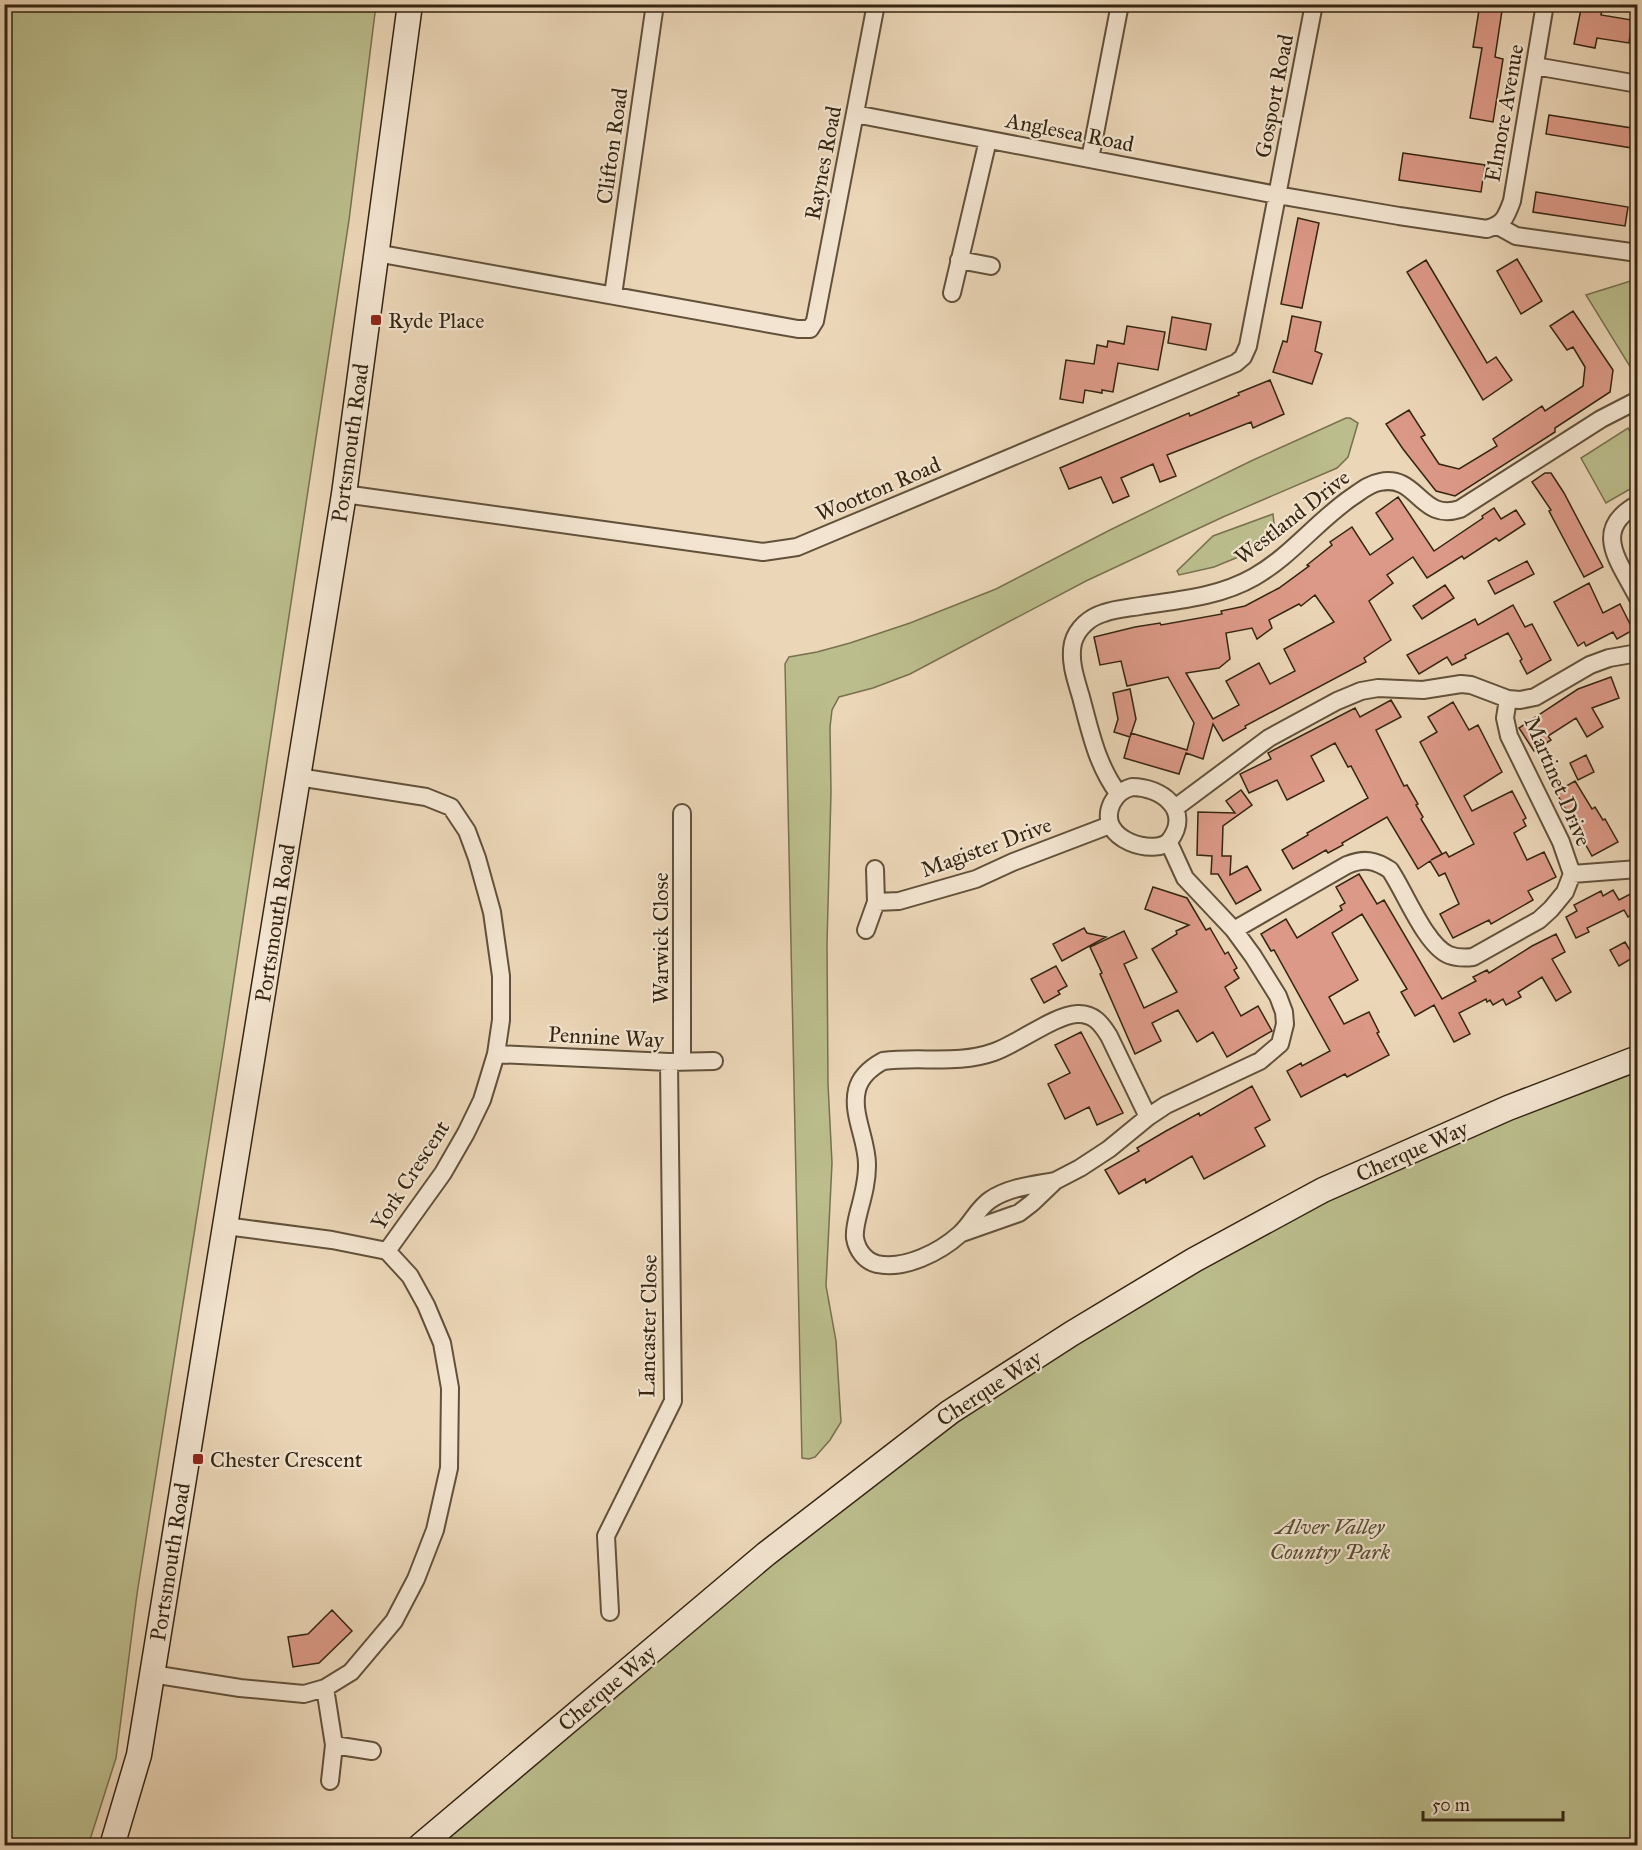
<svg xmlns="http://www.w3.org/2000/svg" width="1642" height="1850" font-family="'IM FELL Great Primer',serif">
	<rect width="100%" height="100%" fill="#ebd6b7"/>
	<filter id="stains"><feTurbulence type="fractalNoise" baseFrequency=".00333" numOctaves="4"/><feColorMatrix values="0 0 0 0 .2 0 0 0 0 .09 0 0 0 0 .02 0 0 0 .5 -.17"/></filter>
	<radialGradient id="worn" r=".72"><stop offset=".6" stop-color="#630" stop-opacity="0"/><stop offset="1" stop-color="#630" stop-opacity=".3"/></radialGradient>
	<path fill="#bbbd8c" stroke="#78714e" stroke-width="1.5" d="M5 4 376 5 349 220 224 1045 137 1594 116 1758 88 1846 4 1845Z
		M1637 279H1638L1637 378 1586 295Z
		M1346 418H1350L1358 423 1348 457 1337 468 1223 517 1086 581 910 674 873 688 839 697 832 710 830 727 831 792 827 944 828 1084 832 1163 826 1286 836 1341 841 1422 830 1440 815 1457 809 1459 802 1458 785 664 789 657 817 652 850 643 910 623 996 589 1110 530 1251 461Z
		M1628 428 1637 444V485L1606 503 1581 458Z
		M1273 514 1275 533 1248 553 1214 567 1179 575 1177 571 1213 536Z
		M1637 1062V1845L438 1846 766 1554 1194 1260Z"/>
	<path fill="#dc9987" stroke="#342511" stroke-width="1.5" fill-rule="evenodd" d="M1480 4H1503L1495 57 1503 59 1493 122 1470 118 1482 48 1473 47Z
		M1582 4H1603L1601 15 1632 20 1629 43 1597 38 1595 48 1574 44Z
		M1549 115 1638 129V149L1546 134Z
		M1403 153 1485 165 1481 192 1399 180Z
		M1536 192 1628 207 1625 226 1533 212Z
		M1298 218 1319 223 1302 308 1281 304Z
		M1517 259 1542 301 1521 314 1497 271Z
		M1426 260 1487 363 1496 357 1512 380 1483 400 1407 272Z
		M1573 311 1613 370 1610 392 1555 428V432L1455 496 1436 491 1403 449 1386 424 1409 410 1425 435 1421 437 1439 464 1459 469 1497 446 1493 439 1542 406 1545 411 1583 386 1585 367 1573 347 1567 350 1550 326Z
		M1292 316 1321 322 1315 351 1322 354 1312 384 1273 372 1283 341 1287 342Z
		M1172 317 1211 324 1206 350 1168 343Z
		M1127 326 1165 332 1158 370 1118 363 1113 392 1102 390V393L1085 390 1083 403 1060 399 1066 360 1094 364 1097 345 1107 347 1108 341 1124 344Z
		M1270 380 1284 414 1253 428 1251 422 1167 455 1176 476 1160 482 1153 464 1121 478 1129 496 1113 503 1101 477 1069 489 1060 468 1189 413 1190 416 1239 395 1238 393Z
		M1545 473H1551L1564 493 1603 567 1584 577 1549 511 1551 510 1532 482Z
		M1398 497 1434 551 1483 518 1482 516 1494 508 1501 519 1516 510 1525 524 1499 541 1496 538 1464 559 1462 556 1427 578 1413 557 1387 575 1393 583 1369 601 1391 640 1364 658 1366 662 1245 726 1246 728 1223 741 1213 724 1203 759 1186 753 1179 774 1124 758 1131 733 1187 750 1194 723 1168 677 1127 686 1121 661 1100 665 1094 637 1135 627 1160 623 1161 625 1222 614 1221 611 1245 606 1279 588 1309 566 1307 565 1332 545 1330 542 1352 527 1370 555 1393 539 1376 513ZM1315 595 1334 622 1284 649 1295 671 1270 684 1259 663 1226 681 1239 705 1213 719 1186 673 1219 668 1230 659 1226 633 1252 628 1257 639 1272 628 1269 620 1299 604 1301 606Z
		M1527 561 1534 574 1495 594 1488 581Z
		M1589 583 1603 613 1620 604 1633 630 1617 639 1613 632 1586 646 1584 642 1578 646 1554 602Z
		M1445 585 1454 598 1422 619 1413 606Z
		M1513 605 1525 627 1532 624 1551 660 1527 674 1520 661 1522 659 1508 633 1465 655 1466 658 1452 665 1447 657 1419 674 1407 655 1475 619 1478 625Z
		M1611 677 1619 698 1592 708 1603 727 1587 737 1576 718 1548 736 1551 740 1534 751 1519 728 1578 689Z
		M1130 689 1136 719 1130 737 1114 732 1118 719 1113 693Z
		M1391 700 1401 717 1376 730 1404 786 1407 785 1418 804 1416 805 1423 817 1421 819 1442 854 1431 860 1446 852 1449 857 1474 844 1420 742 1437 732 1428 717 1453 702 1469 730 1478 725 1502 772 1464 796 1472 811 1512 791 1526 818 1523 820 1526 826 1514 833 1527 860 1544 852 1556 877 1528 891 1533 900 1491 924 1489 920 1453 938 1440 914 1459 904 1445 873 1439 876 1430 861 1418 869 1387 817 1342 843 1343 845 1328 853 1326 850 1293 869 1282 850 1308 835 1307 833 1368 798 1351 766 1348 767 1335 743 1311 756 1324 781 1287 800 1277 780 1249 793 1240 774 1271 759 1268 753 1355 708 1360 717Z
		M1586 755 1594 772 1578 780 1570 763Z
		M1575 781 1592 809 1595 807 1603 820 1605 819 1618 842 1592 856 1556 792Z
		M1241 790 1252 805 1223 826 1222 856H1231L1230 875 1247 866 1261 890 1236 904 1218 874H1211L1212 856 1197 855 1198 812 1235 813 1226 801Z
		M1359 874 1377 904 1384 900 1442 999 1476 981 1473 977 1487 970 1489 973 1532 946 1556 934 1565 952 1552 959 1571 992 1556 1001 1542 977 1518 992 1521 997 1506 1005 1503 999 1493 1005 1490 1000 1487 1002 1486 999 1459 1013 1470 1034 1454 1042 1434 1005 1415 1016 1401 992 1407 989 1362 914 1332 933 1358 980 1329 997 1344 1024 1369 1012 1379 1032 1377 1033 1389 1055 1347 1077 1345 1074 1301 1097 1287 1071 1301 1063 1302 1066 1330 1051 1274 950 1271 951 1261 934 1286 919 1297 938 1342 910 1340 906 1345 903 1336 887Z
		M1153 887 1187 898 1206 930 1210 928 1225 954 1228 952 1237 968 1234 970 1239 978 1225 987 1241 1016 1258 1006 1272 1031 1227 1057 1213 1032 1197 1042 1178 1010 1152 1023 1161 1041 1135 1054 1100 974 1102 973 1090 947 1124 931 1137 958 1124 964 1144 1008 1177 992 1152 949 1177 934 1176 931 1189 925 1145 909Z
		M1613 890 1619 900 1638 890V911L1628 917 1624 910 1587 928 1589 932 1576 938 1566 917 1577 911 1574 905 1601 891 1603 896Z
		M1084 928 1087 933 1106 937 1062 961 1053 944Z
		M1625 942 1634 957 1619 966 1610 950Z
		M1056 966 1067 986 1058 991 1060 994 1044 1003 1031 979Z
		M1081 1032 1123 1113 1097 1125 1089 1107 1065 1119 1048 1084 1070 1073 1055 1045Z
		M1252 1086 1270 1120 1255 1128 1265 1146 1204 1179 1192 1156 1146 1183 1145 1179 1119 1194 1105 1170 1139 1151 1137 1148 1166 1131 1199 1113 1200 1116Z
		M332 1610 352 1631 319 1663 293 1667 288 1637 308 1634Z"/>
	<g fill="none" stroke-linecap="round" stroke-linejoin="round">
		<g stroke="#62513a" stroke-width="20">
			<path id="street" d="M1535 66 1638 84
				M855 114 1277 195 1399 216 1487 229C1504 224 1506 217 1512 201L1545 4
				M1090 159 1120 4
				M1498 226 1516 236 1638 253
				M376 253 798 329H810L815 321 876 4
				M959 260 991 266
				M952 293 988 140
				M613 295 655 4
				M344 494 763 552 797 547 1236 363 1243 357 1248 346 1314 4
				M1638 504C1590 530 1620 562 1638 598
				M1132 787C1161 787 1192 810 1170 840 1158 857 1094 841 1112 803 1117 794 1122 790 1132 787Z
				M1118 793C1097 765 1090 731 1081 697 1076 680 1069 661 1073 643 1077 628 1090 617 1104 613 1115 609 1128 608 1140 606 1179 600 1219 597 1254 577 1291 556 1317 521 1352 497 1361 491 1369 484 1380 482 1418 474 1420 522 1460 509L1601 419 1638 400
				M1175 808 1269 738 1337 701 1361 691 1378 688 1423 690 1461 684 1471 685 1508 699 1520 700 1535 697 1590 665 1609 658 1638 653
				M1572 874 1638 869
				M876 902 899 901 976 879 1013 862 1110 825
				M866 930 876 902 875 869
				M1234 930 1347 865C1364 858 1375 860 1390 870 1405 892 1426 946 1449 955 1457 958 1465 958 1473 957L1539 920 1551 909 1565 892 1572 874 1561 842 1509 736 1505 718 1508 699
				M496 1054 669 1062 714 1061
				M682 1062V813
				M1055 1181C1033 1185 1009 1187 990 1200 977 1209 972 1223 960 1234 940 1252 905 1270 877 1264 865 1261 857 1250 855 1238 854 1230 857 1219 859 1211 863 1196 867 1182 867 1166 868 1142 851 1114 857 1090 860 1077 872 1067 883 1061 920 1056 958 1065 994 1052 1017 1044 1055 1015 1077 1014 1093 1013 1101 1023 1109 1036L1148 1117
				M226 1226 332 1240 387 1251 443 1173 466 1133 482 1100 496 1054 501 1020V976L492 912 477 858 467 831 451 807 426 797 298 777
				M962 1233 1019 1213 1032 1203 1055 1181 1080 1168 1109 1149 1148 1117 1166 1105 1260 1061 1280 1044 1285 1024 1284 1012 1278 996 1253 956 1234 930 1185 878 1169 843
				M610 1612 606 1536 673 1401 669 1062
				M152 1674 240 1688 304 1694 325 1688 351 1672 394 1621 416 1579 435 1530 449 1468 450 1388 442 1343 426 1305 410 1276 387 1251
				M325 1688 334 1745 330 1781
				M334 1745 372 1751"/>
		</g>
		<g stroke="#342511" stroke-width="27">
			<path id="secondary" d="M112 1846 139 1755 333 562 344 494 410 4
				M420 1846 766 1554 950 1412 1071 1334 1194 1260 1323 1190 1508 1108 1638 1058"/>
		</g>
		<use href="#street" stroke="#f2e4d0" stroke-width="16"/>
		<use href="#secondary" stroke="#f2e4d0" stroke-width="24"/>
	</g>
	<g fill="#8f2418" stroke="#f2e4d0" stroke-width="2">
		<rect x="370" y="314" width="12" height="12" rx="3"/>
		<rect x="192" y="1453" width="12" height="12" rx="3"/>
	</g>
	<g text-anchor="middle" dominant-baseline="central" stroke-width="4.5" stroke-linejoin="round" paint-order="stroke">
		<g font-size="22" fill="#342511" stroke="#f2e4d0">
			<text transform="translate(1274 96) rotate(-79)">Gosport Road</text>
			<text transform="translate(1504 113) rotate(-80)">Elmore Avenue</text>
			<text transform="translate(1070 132) rotate(11)">Anglesea Road</text>
			<text transform="translate(612 146) rotate(-82)">Clifton Road</text>
			<text transform="translate(823 163) rotate(-79)">Raynes Road</text>
			<text transform="translate(350 443) rotate(-82)">Portsmouth Road</text>
			<text transform="translate(878 489) rotate(-23)">Wootton Road</text>
			<text transform="translate(1292 517) rotate(-38)">Westland Drive</text>
			<text transform="translate(1558 781) rotate(67)">Martinet Drive</text>
			<text transform="translate(986 847) rotate(-20)">Magister Drive</text>
			<text transform="translate(275 923) rotate(-81)">Portsmouth Road</text>
			<text transform="translate(660 938) rotate(-90)">Warwick Close</text>
			<text transform="translate(606 1037) rotate(3)">Pennine Way</text>
			<text transform="translate(1412 1151) rotate(-24)">Cherque Way</text>
			<text transform="translate(410 1175) rotate(-57)">York Crescent</text>
			<text transform="translate(648 1326) rotate(-89)">Lancaster Close</text>
			<text transform="translate(989 1388) rotate(-33)">Cherque Way</text>
			<text transform="translate(170 1562) rotate(-81)">Portsmouth Road</text>
			<text transform="translate(607 1688) rotate(-40)">Cherque Way</text>
		</g>
		<g font-size="22" fill="#342511" stroke="#f2e4d0" text-anchor="start">
			<text x="388" y="320">Ryde Place</text>
			<text x="210" y="1459">Chester Crescent</text>
		</g>
		<g font-size="22" font-style="italic" fill="#564b30" stroke="#f2e4d0">
			<text x="1330" y="1526">Alver Valley<tspan x="1330" dy="25">Country Park</tspan></text>
		</g>
	</g>
	<rect width="1642" height="1850" fill="none" stroke="#ebd6b7" stroke-width="24"/>
	<rect x="6" y="6" width="1630" height="1838" fill="none" stroke="#342511" stroke-width="3"/>
	<rect x="12" y="12" width="1618" height="1826" fill="none" stroke="#342511" stroke-width="1.5"/>
	<path d="M1423 1811v9h140v-9" fill="none" stroke="#342511" stroke-width="3"/>
	<text x="1432" y="1811" font-size="18" fill="#342511" stroke="#f2e4d0" stroke-width="4.5" paint-order="stroke">50 m</text>
	<rect width="100%" height="100%" filter="url(#stains)"/>
	<rect width="100%" height="100%" fill="url(#worn)"/>
</svg>
